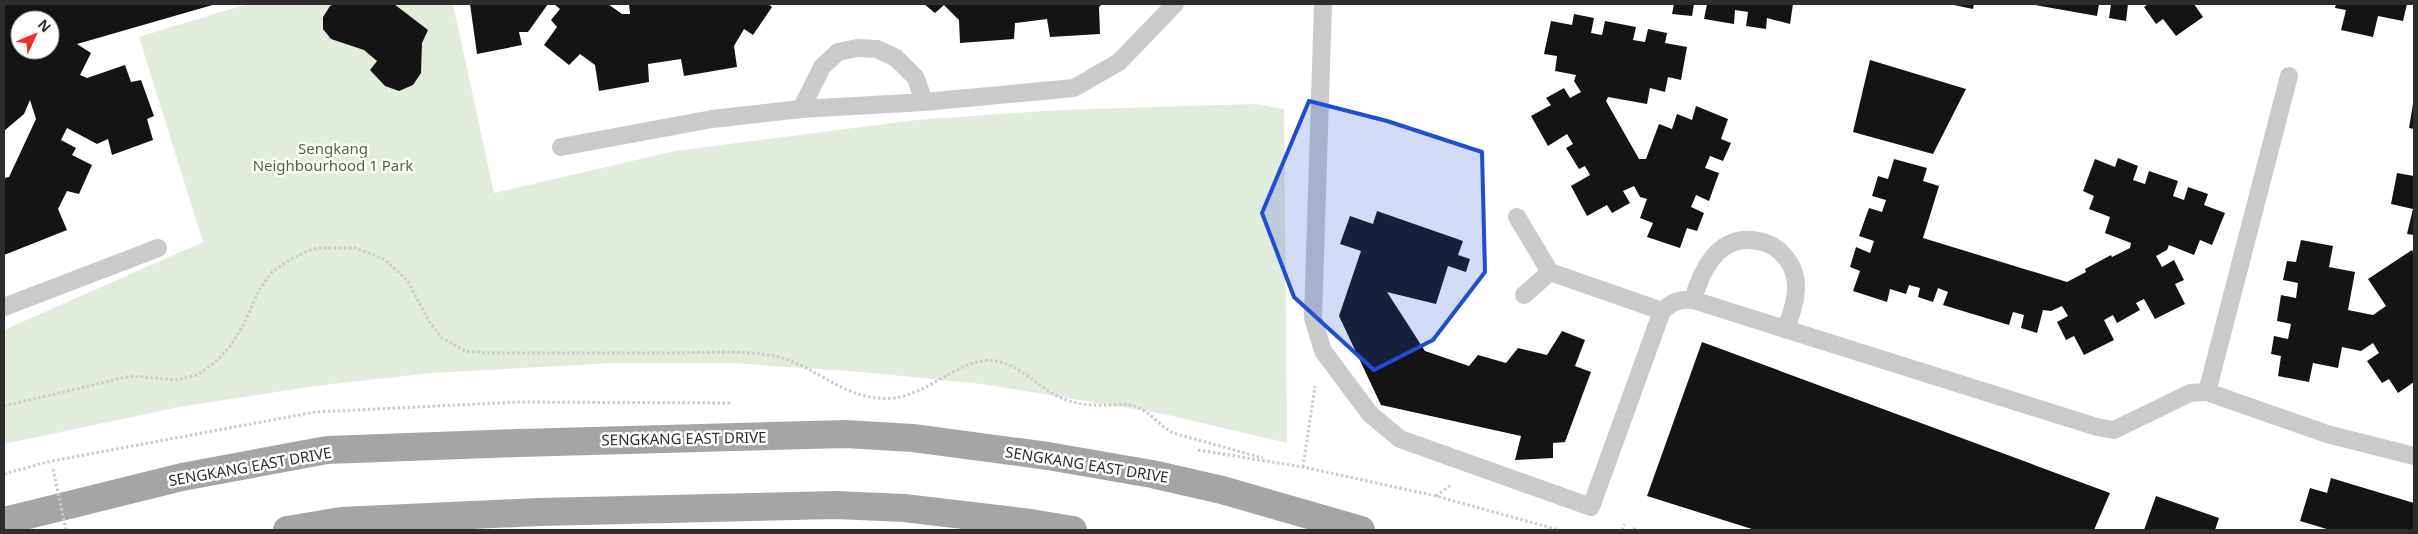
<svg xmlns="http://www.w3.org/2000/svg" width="2418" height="534" font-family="'Noto Sans',sans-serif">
	<rect width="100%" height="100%" fill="#fff"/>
	<path fill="#e1ecda" d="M247 4H453L494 193 675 151 916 120 1059 110 1255 104 1284 109 1287 443 1164 414 982 384 862 372 731 363H613L432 373 315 386 179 407 4 444V330L203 242 139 37Z"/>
	<path fill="#141414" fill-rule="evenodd" d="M4 4H216L77 44 91 53 80 75 87 78 125 65 131 82 141 80 154 116 147 119 153 140 112 155 108 139 97 144 67 128 61 140 76 148 72 155 92 165 79 194 67 191 58 209 67 230 4 255V178L9 177 36 119 30 100 24 114 4 131ZM20 20H50V50H20Z
		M335 4H394L428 30 422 43 421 73 413 85 399 91 385 86 370 70 377 61 364 50 331 39 323 29V17L330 6Z
		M470 4H548L528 32H519L522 45 477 54Z
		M554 4H608L622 14H630L629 4H768L772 7 753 35 744 29 734 46 737 67 684 76 681 59 648 64 649 82 599 91 595 65 580 54 569 65 544 45 557 27 551 20 560 9Z
		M924 4H1102L1099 7 1100 34 1050 37 1047 19 1015 23 1014 39 960 43 959 20 944 5 935 13Z
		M1674 4H1694L1692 16 1672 14Z
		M1707 4H1793L1790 24 1767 18 1766 29 1746 26 1748 12 1735 10 1734 24 1704 19Z
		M1949 4H1974L1973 9Z
		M2029 4H2099L2097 16Z
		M2111 4H2128L2126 21 2109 18Z
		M2148 4H2194L2203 17 2176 36 2163 19 2156 24 2144 7Z
		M2336 4H2407L2403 21 2378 16 2373 37 2341 30 2346 10 2335 8Z
		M1574 14 1594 18 1591 33 1602 35 1605 21 1636 27 1633 40 1645 42 1648 29 1667 33 1665 43 1687 47 1681 80 1668 77 1665 92 1650 88 1647 104 1608 97 1606 101 1639 159H1646L1659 124 1672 129 1677 114 1692 120 1696 106 1728 119 1721 139 1731 143 1723 161 1710 156 1705 168 1719 173 1709 201 1696 195 1691 207 1704 213 1697 231 1687 228 1680 248 1647 237 1653 223 1640 218 1647 199 1640 197 1634 186 1623 191 1630 203 1612 213 1607 205 1587 216 1571 186 1590 175 1585 166 1579 169 1566 148 1573 144 1567 134 1548 146 1531 116 1551 105 1546 98 1564 88 1570 98 1581 92 1574 81 1576 75 1555 71 1557 56 1544 54 1551 21 1572 25Z
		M1870 60 1966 89 1933 154 1853 132Z
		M2413 104H2414V129L2409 128Z
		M2118 158 2138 166 2133 180 2145 184 2149 171 2178 181 2173 196 2184 200 2188 187 2208 194 2204 205 2225 213 2212 245 2200 240 2194 255 2169 245 2167 250 2156 256 2162 267 2174 260 2184 280 2175 284 2185 304 2155 319 2144 299 2136 303 2140 310 2117 323 2113 315 2104 320 2114 340 2084 355 2074 336 2066 340 2057 322 2068 316 2062 306 2051 311 2043 310 2037 333 2021 328 2024 315 2013 312 2009 325 1943 305 1948 292 1938 288 1933 302 1918 297 1920 288 1909 285 1906 294 1890 289 1887 302 1853 291 1860 271 1850 267 1856 247 1870 253 1874 241 1859 236 1869 208 1882 212 1886 200 1872 196 1878 176 1888 179 1894 159 1927 168 1923 181 1939 186 1923 238 2067 282 2086 272 2085 269 2111 255 2112 257 2130 248 2131 243 2105 233 2110 217 2089 209 2094 196 2083 191 2095 159 2115 167Z
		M2397 173 2414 176V235L2407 234 2413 209 2391 204Z
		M1377 211 1463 241 1458 255 1470 259 1466 272 1448 266 1436 304 1387 292 1425 351 1469 366 1478 355 1506 363 1518 348 1547 355 1562 331 1585 340 1575 366 1591 372 1565 442 1553 443V458L1515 460 1521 436 1381 405 1339 316 1361 251 1340 244 1350 216 1373 224Z
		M2301 240 2333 246 2329 267 2355 272 2348 310 2373 315 2386 306 2368 279 2412 250 2414 254V382L2398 393 2389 379 2382 383 2367 361 2379 353 2373 343 2361 351 2342 347 2338 368 2313 363 2309 382 2278 376 2281 356 2271 354 2274 336 2288 339 2291 324 2277 321 2281 295 2296 298 2298 283 2283 280 2287 261 2296 262Z
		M1702 342 2110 493 2094 530H1755L1647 496Z
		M2331 478 2414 503V530H2330L2300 521 2310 488 2327 493Z
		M2156 496 2219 518 2215 530H2144Z"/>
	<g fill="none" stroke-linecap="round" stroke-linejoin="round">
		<path stroke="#cacaca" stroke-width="3" stroke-dasharray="2.5 2.5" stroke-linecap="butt" d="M4 406 131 376 177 380 197 375 214 363 229 348 244 324 259 290 272 272 291 259 310 250 320 248H355L384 259 407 280 430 323 442 338 465 351 489 353C549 353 608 353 667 353 701 353 736 350 769 355 809 361 837 394 877 398 919 403 945 368 982 361 1012 356 1035 385 1059 397 1074 404 1091 406 1107 405 1115 405 1123 403 1130 405 1148 408 1158 425 1173 433L1263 458
			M1198 450 1303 467 1436 496 1559 530
			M1303 467 1315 386
			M4 474 47 462 315 412 518 402 732 403
			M1436 496 1451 485
			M1622 530 1624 524
			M1634 530 1635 526"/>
		<path stroke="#cacaca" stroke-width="18" d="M1323 4 1313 318 1323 351 1370 414 1400 439 1591 507 1662 311C1672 302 1679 299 1693 300L2097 427 2114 430 2190 393 2207 392 2327 434 2414 456
			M801 109 822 67 838 52 857 48 877 49 896 58 916 78 924 102
			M561 147 712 119 801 109 924 102 1074 88 1119 62 1175 4
			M1517 217 1550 272
			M1524 295 1550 272 1662 311
			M1693 300C1703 264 1723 229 1766 243 1780 248 1792 262 1795 277 1799 294 1791 314 1786 330
			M4 307 158 248
			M2207 392 2289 76"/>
		<path stroke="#a5a5a5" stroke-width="28" d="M4 521 182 477 327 450 519 443 845 434 913 438 1048 456 1152 474 1222 490 1361 530
			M287 530 341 521 539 512 836 505 904 508 1031 523 1073 530"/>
		<path stroke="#cacaca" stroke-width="3" stroke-dasharray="2.5 2.5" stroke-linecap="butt" d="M53 469 66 530"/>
	</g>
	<path fill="#1d4ed8" fill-opacity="0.2" stroke="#1d4ed8" stroke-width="4" stroke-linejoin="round" d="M1309 101 1387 121 1482 152 1485 272 1433 340 1374 370 1294 297 1262 213Z"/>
	<g text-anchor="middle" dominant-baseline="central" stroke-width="5" stroke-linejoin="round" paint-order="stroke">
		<g font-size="15" fill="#4a6b38" stroke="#fff">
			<text x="333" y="148">Sengkang<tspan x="333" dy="17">Neighbourhood 1 Park</tspan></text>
		</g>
		<g font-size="15" fill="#2d2d2d" stroke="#fff">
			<text transform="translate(684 438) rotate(-1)">SENGKANG EAST DRIVE</text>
			<text transform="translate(1087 464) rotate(9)">SENGKANG EAST DRIVE</text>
			<text transform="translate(250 466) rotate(-10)">SENGKANG EAST DRIVE</text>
		</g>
	</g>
	<rect width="2418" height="534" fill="none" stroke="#2d2d2d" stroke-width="10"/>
	<g transform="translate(35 35) rotate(46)"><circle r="24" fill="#ffffff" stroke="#ababab"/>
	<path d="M0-4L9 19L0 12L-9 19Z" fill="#f02c23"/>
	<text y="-8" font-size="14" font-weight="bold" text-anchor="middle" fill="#2d2d2d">N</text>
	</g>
</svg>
